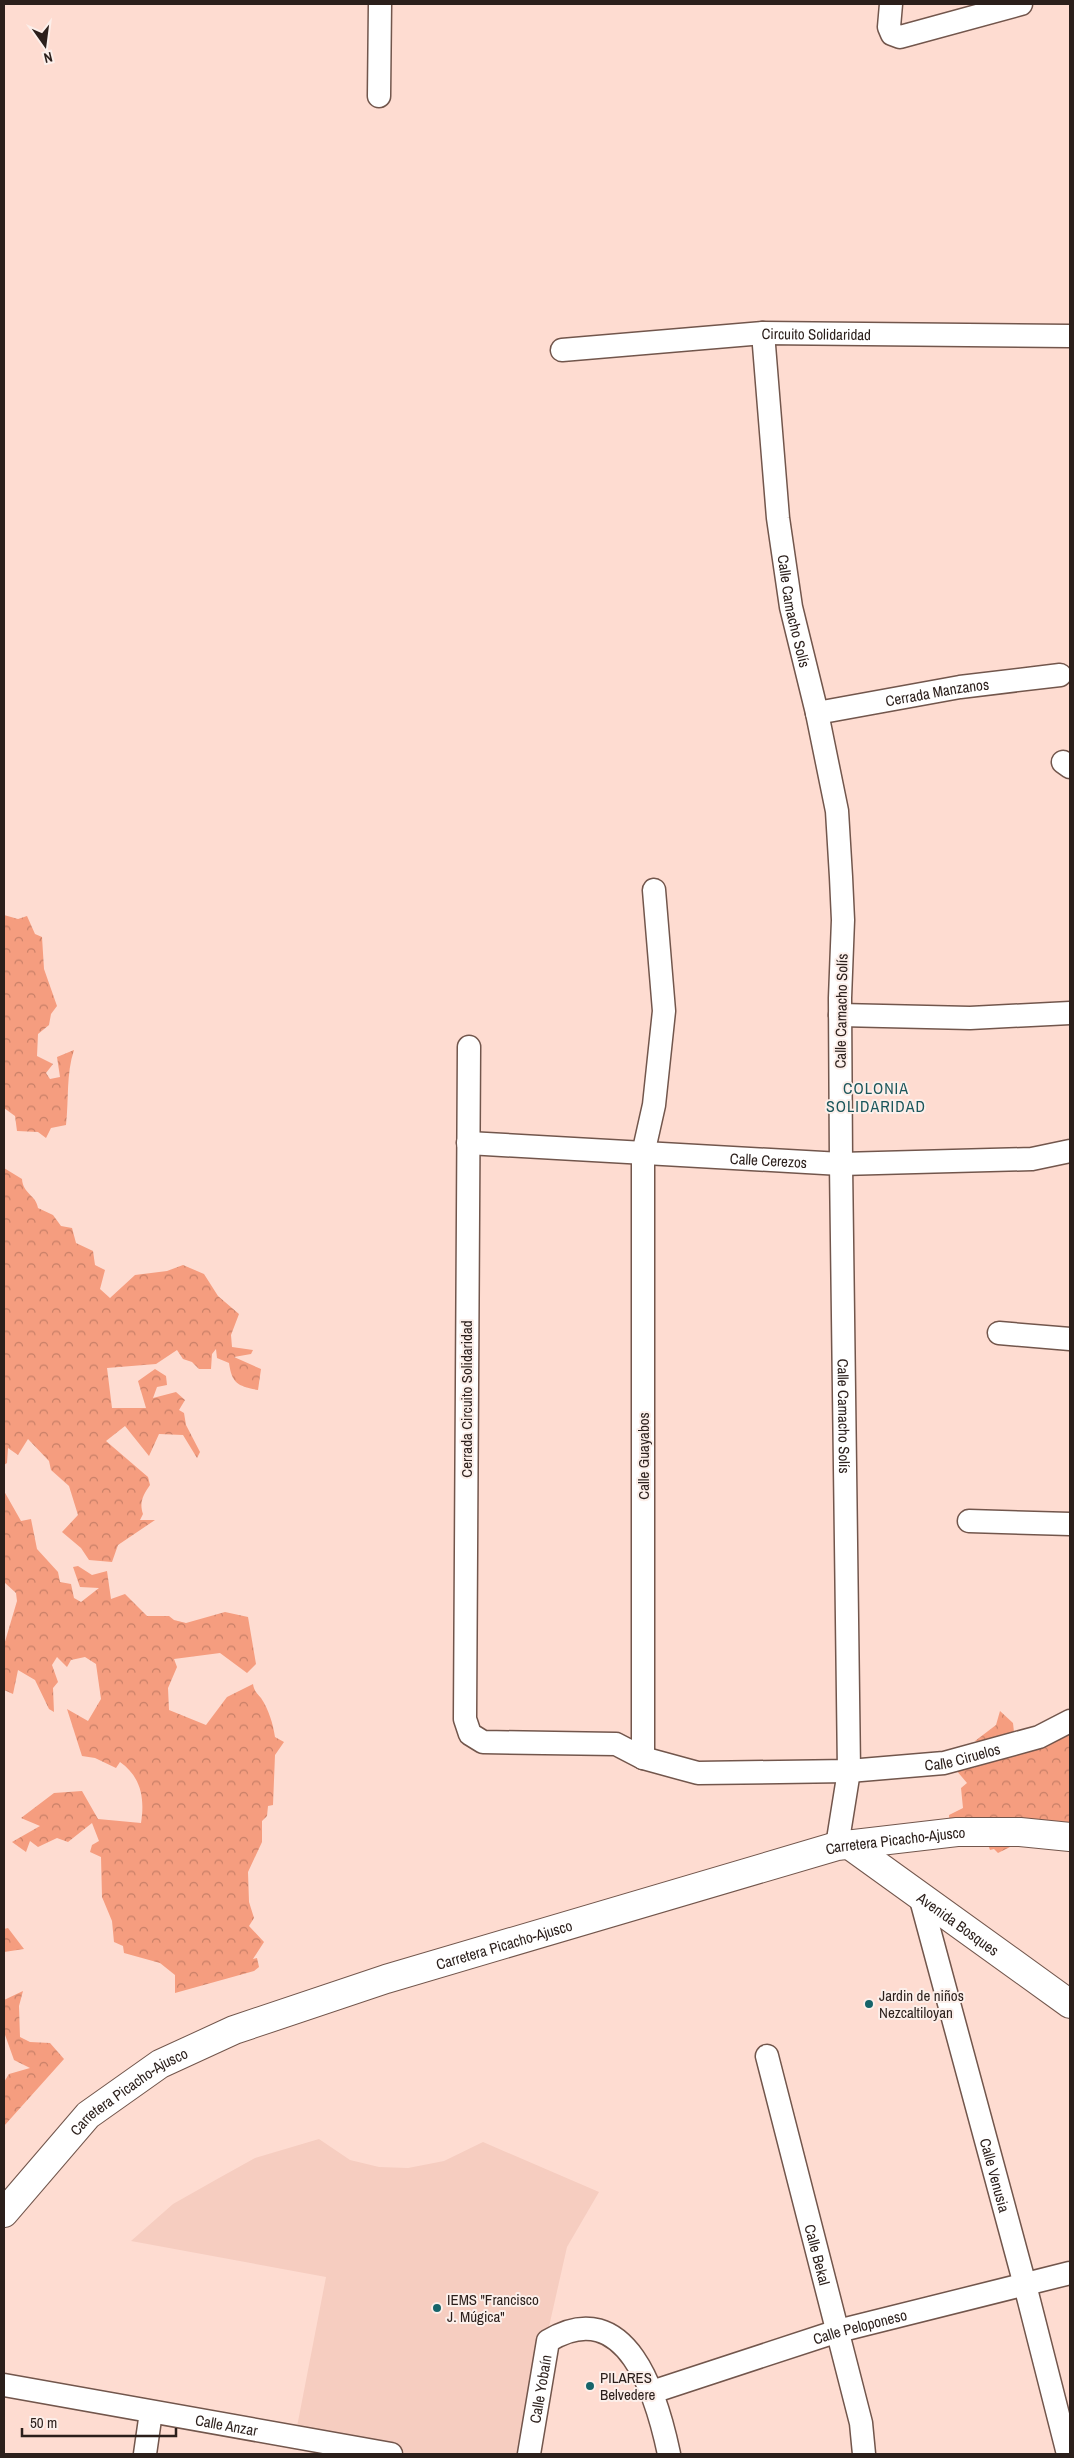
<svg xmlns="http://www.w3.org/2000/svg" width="1074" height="2458" font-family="'Archivo Narrow',sans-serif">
	<defs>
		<pattern id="forest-crowns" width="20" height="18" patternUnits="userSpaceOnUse" patternTransform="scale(1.25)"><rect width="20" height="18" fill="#f59d7f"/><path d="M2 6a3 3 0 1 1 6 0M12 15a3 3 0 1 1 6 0" fill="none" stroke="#c77f67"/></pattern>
	</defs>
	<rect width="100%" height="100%" fill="#fedcd1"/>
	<path fill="#f6cdc0" d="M319 2139 350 2160 379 2167 408 2168 444 2161 483 2142 599 2192 567 2247 546 2340 527 2454H411L296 2432 326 2277 131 2241 173 2204 219 2178 255 2158Z"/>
	<path fill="url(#forest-crowns)" d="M4 915 18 919 27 916 35 934 42 937 44 969 57 1006 51 1014 49 1025 38 1034 37 1056 53 1064 46 1073 50 1079 60 1077 57 1057 74 1050C66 1074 69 1099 66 1125L51 1128 46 1138 38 1132 17 1131 15 1116 4 1108Z
		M4 1168 22 1179C23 1194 36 1195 38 1208L53 1215 61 1226 72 1228 76 1243 93 1251 95 1265 105 1270 100 1289 110 1298 135 1275 167 1271 183 1265 204 1274 218 1296 239 1314 231 1335 232 1347 253 1350 251 1354 234 1357 261 1369 258 1390C238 1386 232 1384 229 1363L217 1358 216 1349 212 1354 211 1369H199L192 1362 183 1359 177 1350 156 1364 107 1368 112 1408H146L138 1381 155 1369 166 1376 167 1385 157 1387 153 1398 176 1392 185 1400 179 1410 184 1413 186 1425 200 1452 197 1458 183 1435 159 1434 149 1456 125 1426 106 1441 148 1477 150 1485C143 1495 139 1503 143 1514L140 1520H155L118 1545 112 1562 89 1560 81 1548 62 1532 78 1515 69 1486 51 1470 49 1461 28 1439 18 1455 8 1448 7 1463 4 1465Z
		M4 1491 21 1521 31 1519 37 1549 58 1572 60 1582 71 1584 74 1598 81 1602 99 1588 80 1587 73 1567 78 1566 92 1575 107 1571 111 1599 125 1594 147 1616H169L174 1620 186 1623 225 1612 248 1617 256 1664 247 1673 220 1653 174 1659 177 1667 168 1688 169 1710 206 1725 227 1697 253 1684C254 1691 257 1693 261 1698 269 1710 273 1724 275 1737L284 1742 275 1755 273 1805 268 1806 267 1816 262 1821V1842L248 1872 249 1902 254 1918 249 1926 264 1942 253 1959 257 1958 259 1967 254 1971 175 1993V1975L160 1963 124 1953 123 1946 114 1942 112 1921 102 1897 101 1857 90 1852 92 1845 99 1841 92 1823 68 1842 57 1838 38 1847 30 1841 26 1852 12 1842 40 1826 21 1818 54 1793 82 1791 98 1819 141 1823C145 1798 141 1777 120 1762L116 1768 95 1758 82 1756 67 1709 88 1721 101 1699 96 1664 85 1657 71 1660 67 1667 57 1657 52 1665 58 1682 53 1688 54 1712 49 1709 35 1680 18 1670 13 1694 4 1690V1645L17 1601 16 1593 4 1582Z
		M1000 1711 1013 1723 1014 1732 1043 1730 1070 1731V1847H1010L998 1853 994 1849 990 1850 987 1842 969 1846 968 1841 950 1833 949 1815 963 1808 961 1788 967 1783 956 1770 973 1765 974 1768 980 1763 989 1743 975 1741 996 1725Z
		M8 1928 24 1949 4 1952V1929Z
		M23 1991 19 2006 20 2037 30 2042 50 2043 64 2059 4 2126V2082L9 2074 30 2068 14 2060 4 2032V2000Z"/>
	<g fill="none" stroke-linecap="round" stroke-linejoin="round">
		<g stroke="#72564c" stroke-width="25">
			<g id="minor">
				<path d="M891 4 889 27 892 34 900 37 1021 4"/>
				<path d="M379 96 380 4"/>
				<path id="s1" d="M763 333 778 518 791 607 817 713 837 811 841 877 843 920 840 998 841 1164 849 1771 837 1846"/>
				<path id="s2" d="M562 350 763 333 1070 336"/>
				<path id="s3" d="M817 713 960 687 1060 675"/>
				<path d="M1063 762 1070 767"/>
				<path d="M840 1015 970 1018 1070 1013"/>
				<path id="s4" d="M469 1047 465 1719 470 1734 483 1742 616 1744 643 1758 698 1773 849 1771 944 1763 1039 1737 1070 1721"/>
				<path id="s5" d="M468 1143 841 1164 1032 1159 1070 1151"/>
				<path d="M999 1333 1070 1339"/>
				<path d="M969 1521 1070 1524"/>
				<path d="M643 1758V1154L654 1105 664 1011 654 890"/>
				<path id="s6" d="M920 1896 1025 2285 1068 2454"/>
				<path id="s7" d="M767 2056 861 2423 864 2454"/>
				<path id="s8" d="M4 2385 391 2454"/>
				<path id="s9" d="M652 2392 838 2331 1070 2273"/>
				<path d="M145 2454 151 2412"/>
				<path id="s10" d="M529 2454 548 2341C627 2293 657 2397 669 2454"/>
			</g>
		</g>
		<g stroke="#72564c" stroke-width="30">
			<g id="tertiary">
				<path id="s11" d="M848 1844 1070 2004"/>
			</g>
		</g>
		<g stroke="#72564c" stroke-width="30">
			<g id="secondary">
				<path id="s12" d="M4 2213 88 2115 160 2064 234 2030 386 1979 837 1846 957 1832H1020L1070 1837"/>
			</g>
		</g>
		<use href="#minor" stroke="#fff" stroke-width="22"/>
		<use href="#tertiary" stroke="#fff" stroke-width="28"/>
		<use href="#secondary" stroke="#fff" stroke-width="28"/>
	</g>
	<g fill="#16646a" stroke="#fcefea" stroke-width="2">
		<circle cx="869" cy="2004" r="5"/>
		<circle cx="437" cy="2308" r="5"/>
		<circle cx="590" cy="2386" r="5"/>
	</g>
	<g text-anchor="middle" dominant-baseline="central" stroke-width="4" stroke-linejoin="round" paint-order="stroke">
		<g font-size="15" fill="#2b1f1b" stroke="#fcefea">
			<text stroke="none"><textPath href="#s2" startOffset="255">Circuito Solidaridad</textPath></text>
			<text stroke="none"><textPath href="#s1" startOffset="280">Calle Camacho Solís</textPath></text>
			<text stroke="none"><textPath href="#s3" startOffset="122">Cerrada Manzanos</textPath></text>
			<text transform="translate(841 1011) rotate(-89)">Calle Camacho Solís</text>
			<text stroke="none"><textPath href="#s5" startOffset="301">Calle Cerezos</textPath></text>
			<text transform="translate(466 1399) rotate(-90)">Cerrada Circuito Solidaridad</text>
			<text stroke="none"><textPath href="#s1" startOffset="1090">Calle Camacho Solís</textPath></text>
			<text transform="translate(643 1456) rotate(-90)">Calle Guayabos</text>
			<text stroke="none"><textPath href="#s4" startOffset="1189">Calle Ciruelos</textPath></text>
			<text stroke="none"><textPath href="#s12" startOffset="988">Carretera Picacho-Ajusco</textPath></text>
			<text stroke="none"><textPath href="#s11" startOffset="136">Avenida Bosques</textPath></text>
			<text stroke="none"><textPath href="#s12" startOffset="582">Carretera Picacho-Ajusco</textPath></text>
			<text stroke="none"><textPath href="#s12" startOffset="176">Carretera Picacho-Ajusco</textPath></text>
			<text stroke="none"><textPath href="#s6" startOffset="289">Calle Venusia</textPath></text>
			<text stroke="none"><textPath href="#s7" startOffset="205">Calle Bekal</textPath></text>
			<text stroke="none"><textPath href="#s9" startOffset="218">Calle Peloponeso</textPath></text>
			<text stroke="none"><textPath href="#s10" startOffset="66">Calle Yobaín</textPath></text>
			<text stroke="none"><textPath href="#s8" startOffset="226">Calle Anzar</textPath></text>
		</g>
		<g font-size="15" fill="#2b1f1b" stroke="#fcefea" text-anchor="start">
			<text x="879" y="1995">Jardin de niños<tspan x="879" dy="17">Nezcaltiloyan</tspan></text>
			<text x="447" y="2299">IEMS "Francisco<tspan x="447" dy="17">J. Múgica"</tspan></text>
			<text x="600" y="2377">PILARES<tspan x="600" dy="17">Belvedere</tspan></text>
		</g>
		<g font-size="16" letter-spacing="1" fill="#1b565b" stroke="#fcefea">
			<text x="876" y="1088">COLONIA<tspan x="876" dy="18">SOLIDARIDAD</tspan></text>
		</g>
	</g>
	<rect width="1074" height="2458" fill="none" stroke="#2b1f1b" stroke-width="10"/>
	<g transform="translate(45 45) rotate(166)" stroke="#fcefea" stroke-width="4" paint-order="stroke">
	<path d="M0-4L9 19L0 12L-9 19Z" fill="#2b1f1b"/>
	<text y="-8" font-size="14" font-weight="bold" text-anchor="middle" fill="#2b1f1b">N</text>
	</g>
	<path d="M22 2428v8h154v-8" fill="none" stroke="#2b1f1b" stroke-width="2.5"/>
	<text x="30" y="2428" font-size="15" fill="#2b1f1b" stroke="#fcefea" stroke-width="4" paint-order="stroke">50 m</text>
</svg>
